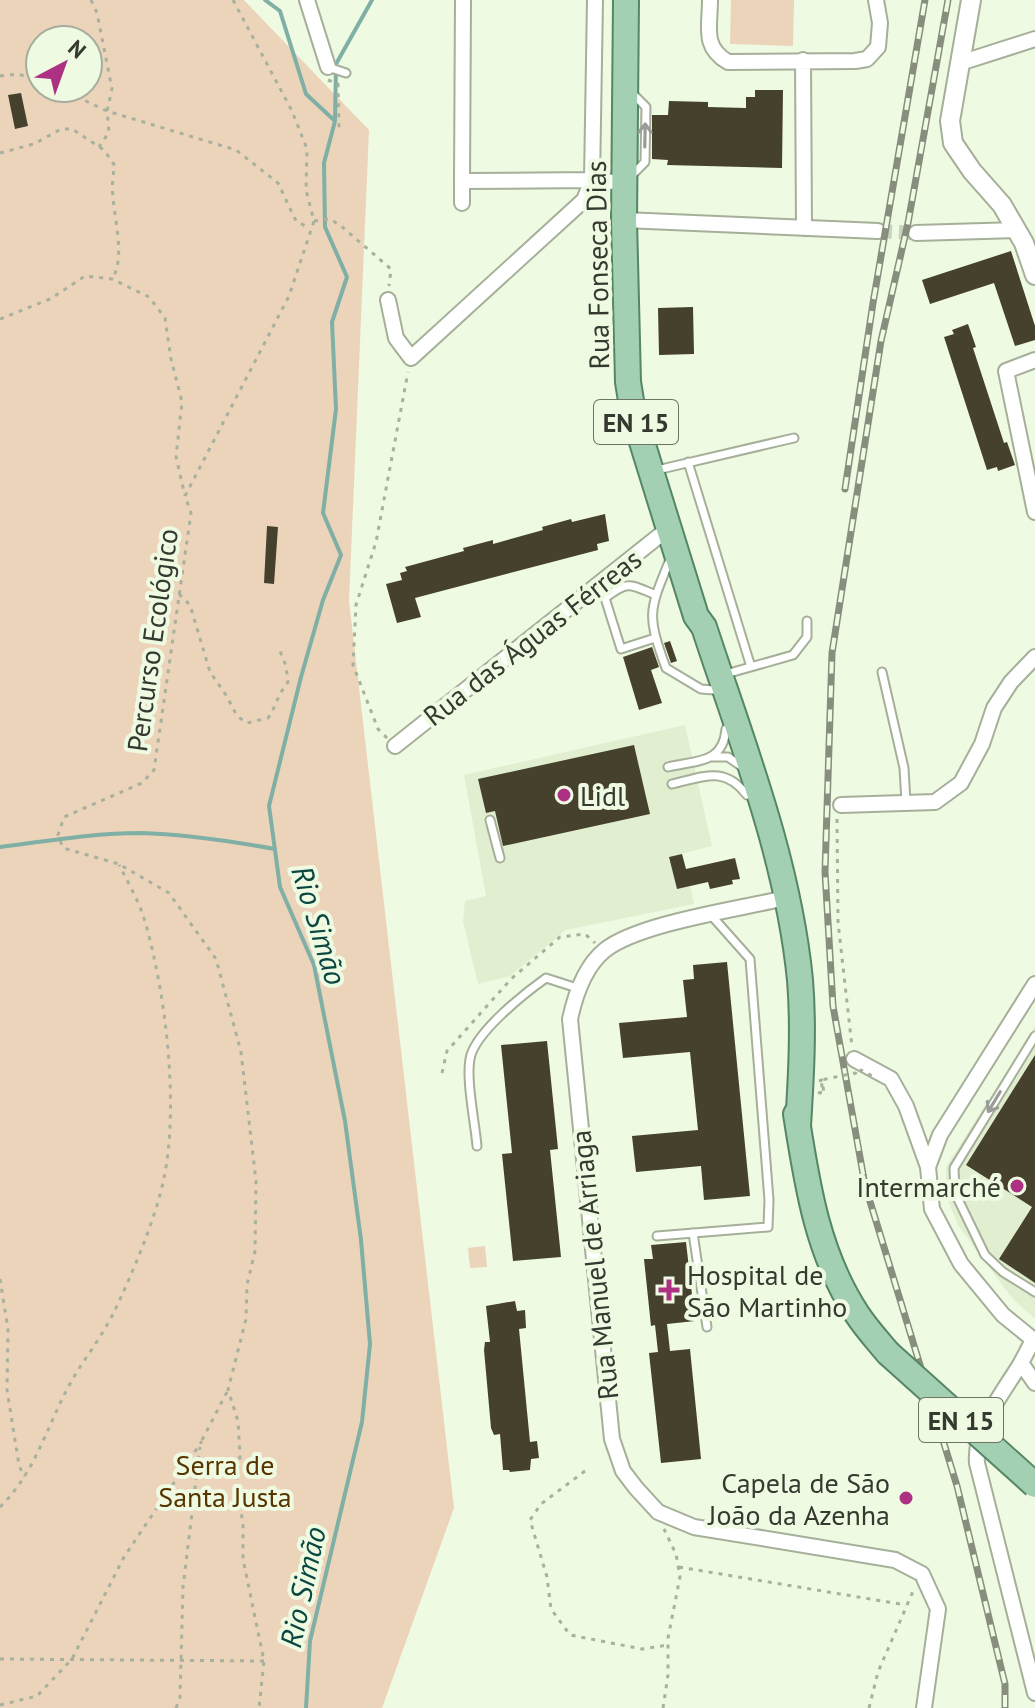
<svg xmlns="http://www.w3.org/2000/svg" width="1035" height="1708" font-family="'PT Sans',sans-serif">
	<rect width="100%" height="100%" fill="#effae2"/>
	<path fill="#e1eed0" d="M685 725 712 846 669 857 677 889 690 886 694 904 566 930 510 976 478 984 463 921 465 901 486 896 464 775Z
		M1035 1026V1319L1012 1298 958 1225 946 1195V1167Z"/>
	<path fill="#ecd4ba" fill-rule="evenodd" d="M0 0H244L369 130 349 601 454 1508 382 1708H0ZM40 40H88V88H40Z
		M731 0H794L793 46 730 44Z
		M485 1246 487 1267 470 1268 468 1248Z"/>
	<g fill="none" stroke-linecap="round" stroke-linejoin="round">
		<path stroke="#7fafa5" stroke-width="4" d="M265 0 280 11 306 94 335 121 324 163 325 227 347 277 332 322 336 409 323 513 341 555 323 600 301 677 269 806 280 887 314 965 345 1121 361 1240 370 1344 362 1422 310 1641 306 1708
			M335 120 336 64 372 0
			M0 847C47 841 94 833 141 833 186 834 230 841 275 849"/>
	</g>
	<path fill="#45412c" d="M755 90H783L782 168 667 165 668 160 652 159V115H668L669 101 708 102V107L746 108V97H755Z
		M21 93 28 126 15 129 8 95Z
		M1011 251 1035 326V340L1015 346 994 283 930 304 922 280Z
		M693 307 694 354 659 355 658 308Z
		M968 324 976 347 973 348 1004 443 1007 442 1015 465 998 471 997 467 987 470 944 337 954 334 952 330Z
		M605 514 609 541 597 544 598 550 415 598 421 617 397 623 386 584 402 580 400 573 407 571 405 567 464 551 463 548 493 540V544L543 530 542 527 571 519 572 522Z
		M267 526 278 527 274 584 264 583Z
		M670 641 677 661 671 663 664 643Z
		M652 647 659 667 651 670 662 703 639 710 623 657Z
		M634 745 650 814 503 846 495 811 486 813 478 779Z
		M682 854 686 869 735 858 740 879 732 880 733 884 710 889 708 882 677 889 669 857Z
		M727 962 750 1196 704 1200 701 1166 636 1172 632 1136 698 1130 690 1052 623 1058 619 1023 687 1017 683 980 694 979 693 965Z
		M547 1041 558 1149 550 1150 561 1257 513 1261 502 1154 512 1153 501 1045Z
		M1035 1055V1283L999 1259 1032 1207 966 1165Z
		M686 1242 695 1321 667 1324 670 1351 690 1349 701 1459 661 1463 649 1353 658 1352 655 1325 651 1326 644 1259H653L651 1245Z
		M515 1301 517 1311 525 1310 526 1328 519 1329 530 1442 537 1441 539 1458 531 1459 530 1470 510 1472 509 1470H503L500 1434 494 1435 491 1428 484 1350 485 1342H490L486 1306Z"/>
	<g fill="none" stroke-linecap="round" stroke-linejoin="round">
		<path stroke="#cad3be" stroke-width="14" stroke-dasharray="14 7" stroke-linecap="butt" d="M878 231 916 233"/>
		<g stroke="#a5af99" stroke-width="11">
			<path id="service" d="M328 67 346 73
				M632 175 645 162 646 107 633 94
				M688 462 751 667
				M657 470 794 438
				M671 557C649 611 646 613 666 668L701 689 714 690 717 687
				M655 638 621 649 605 598C629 580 629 584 656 595
				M882 672 904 768 906 802
				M726 674 793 655 807 637V621
				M711 757H728L741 766
				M668 767C697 760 723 764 726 729
				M672 784C703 777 724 765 747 795
				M490 820 500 858
				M1035 1036 954 1168 955 1193 985 1255 1003 1272 1035 1292
				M477 1146C475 1123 466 1080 470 1059 474 1033 525 993 546 978L577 988
				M693 1233 707 1327
				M657 1236 768 1227 769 1200 750 959 711 915"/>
		</g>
		<g stroke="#a5af99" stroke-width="18">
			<path id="minor" d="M307 0 328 67
				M463 0 462 181 592 180 625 183
				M710 0C710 27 702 47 728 62L855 61 867 59 878 47 880 23 876 0
				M803 60 804 228
				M960 63 1035 39
				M462 203V181
				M624 220 878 231
				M916 233 1018 230
				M388 300 396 338 411 358 584 200 592 180 595 0
				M1035 360 1006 371 1035 512
				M395 746 669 528
				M841 805 935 802 961 783 982 744 994 708 1011 682 1035 657
				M776 900C733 910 638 924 605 950 585 966 575 996 570 1019L612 1439 623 1471 636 1488 658 1512 694 1527 895 1560 922 1574 938 1609 924 1708
				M854 1059 891 1079 906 1106 928 1167 932 1209 961 1264 1003 1315 1035 1341
				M928 1167 940 1135 1035 984
				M1033 1340 1021 1363 1035 1383
				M1021 1363C1003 1393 974 1427 977 1463L1035 1693"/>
		</g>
		<g stroke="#a5af99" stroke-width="22">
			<path id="tertiary" d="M971 0 950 121 953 143 972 171 1002 205 1024 243 1035 275"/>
		</g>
		<g stroke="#558665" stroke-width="28">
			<path id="primary" d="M626 0 624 220 628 382 633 413 696 616 704 627C742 743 788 858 800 980 804 1028 801 1078 798 1126
				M796 1114C807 1184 817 1253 857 1314 866 1328 878 1341 888 1353"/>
		</g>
		<path stroke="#a8b09e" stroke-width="3" stroke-dasharray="4 6" stroke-linecap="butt" d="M91 0 97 13 112 89 107 111 109 132 99 147
			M233 0 292 111 307 149 306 190 314 221 289 296 185 496 191 513 154 770 142 783 64 817 58 835 63 848 119 864 169 893 216 959 241 1052 256 1181 255 1251 247 1285 246 1319 228 1390 238 1421 240 1456 235 1490 243 1521V1559L264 1661 259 1708
			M0 76 18 74 40 81
			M328 80 338 84 339 128
			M58 88 107 111 236 150 278 183 296 221 309 228
			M0 153 34 144 61 129H72L104 150 115 166C105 200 129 247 113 278
			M314 221 330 219 341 226 391 269 389 286
			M0 319 50 299 85 276 112 279 149 297 165 318 171 359 182 402 176 457 185 496
			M179 594 190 605 210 672 226 695 237 716 247 723 268 718C277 705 277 696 288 682L286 666 280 651
			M387 738 378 729 353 665 356 605 376 542 408 372
			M837 819 838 922 852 1047
			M442 1073 447 1051 511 979 560 937 585 934 595 943
			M819 1081 822 1080 824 1093 820 1094
			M0 1279 8 1329 7 1390 19 1465 24 1477
			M202 1440 228 1390
			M585 1471 541 1504 530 1520 547 1577 551 1609 570 1635 642 1649 668 1645
			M0 1507C36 1472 47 1425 71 1382 84 1359 101 1338 113 1314 131 1277 156 1218 164 1178 179 1106 166 996 146 925 140 903 129 884 119 865
			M679 1567 906 1605
			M0 1659 264 1661
			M0 1705 37 1696 72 1659 124 1557 202 1441
			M176 1708 180 1698 183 1587 200 1447
			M663 1708 668 1675V1638L680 1577 676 1554 664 1529
			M869 1708 878 1672 914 1589"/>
		<use href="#service" stroke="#fff" stroke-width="7"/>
		<use href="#minor" stroke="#fff" stroke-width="14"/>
		<use href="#tertiary" stroke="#fff" stroke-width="18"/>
		<use href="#primary" stroke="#a3cfb3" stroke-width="24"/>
		<g stroke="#878e7e" stroke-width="7">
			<path id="rail" d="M948 0 908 223 881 341 832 653 825 872 833 1006 865 1185 957 1486 1005 1684V1708
				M845 489 873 303 925 0"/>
		</g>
		<use href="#rail" stroke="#effae2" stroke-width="4" stroke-dasharray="12" stroke-linecap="butt"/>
		<g stroke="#558665" stroke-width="28" stroke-linecap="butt">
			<path id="primary-bridge" d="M888 1353 1035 1485"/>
		</g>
		<path stroke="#a8b09e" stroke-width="3" stroke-dasharray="4 6" stroke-linecap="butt" d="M818 1093 823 1092 821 1080 855 1073 859 1075 861 1070 872 1076"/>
		<use href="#primary-bridge" stroke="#a3cfb3" stroke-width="24"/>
	</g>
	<defs><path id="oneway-shaft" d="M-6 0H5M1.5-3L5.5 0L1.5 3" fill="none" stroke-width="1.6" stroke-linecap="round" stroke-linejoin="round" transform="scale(2)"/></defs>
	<g stroke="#9a9c98">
		<use href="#oneway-shaft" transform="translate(645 135) rotate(-89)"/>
		<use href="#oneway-shaft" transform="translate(994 1102) rotate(121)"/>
	</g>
	<g fill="#ad3183" stroke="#effae2" stroke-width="3">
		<circle cx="564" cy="795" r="8"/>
		<circle cx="1017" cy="1186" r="8"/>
		<path d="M665 1278h8v8h8v8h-8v8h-8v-8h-8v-8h8z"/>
		<circle cx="906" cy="1498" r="8"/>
	</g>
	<g text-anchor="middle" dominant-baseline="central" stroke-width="8" stroke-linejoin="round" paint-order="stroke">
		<g fill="#effae2" stroke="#6d7365" stroke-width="2">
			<rect x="594" y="400" width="84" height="44" rx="6"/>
			<rect x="919" y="1398" width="84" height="44" rx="6"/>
		</g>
		<g font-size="26" font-weight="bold" fill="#353930">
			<text x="636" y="422">EN 15</text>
			<text x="961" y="1420">EN 15</text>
		</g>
		<g font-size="28" fill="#353930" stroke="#effae2">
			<text transform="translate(597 265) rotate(-91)">Rua Fonseca Dias</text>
			<text transform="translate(532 637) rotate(-38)">Rua das Águas Férreas</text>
			<text transform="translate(152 640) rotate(-82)">Percurso Ecológico</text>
			<text transform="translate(594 1265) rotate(-96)">Rua Manuel de Arriaga</text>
		</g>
		<g font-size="28" fill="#353930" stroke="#effae2" text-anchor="start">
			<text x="580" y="795">Lidl</text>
			<text x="1001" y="1186" text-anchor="end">Intermarché</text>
			<text x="687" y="1274">Hospital de<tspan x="687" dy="32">São Martinho</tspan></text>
			<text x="890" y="1482" text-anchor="end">Capela de São<tspan x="890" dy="32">João da Azenha</tspan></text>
		</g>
		<g font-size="28" fill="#583500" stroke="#effae2">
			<text x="225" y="1464">Serra de<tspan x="225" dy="32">Santa Justa</tspan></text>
		</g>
		<g font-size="30" font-style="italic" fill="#0a4740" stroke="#effae2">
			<text transform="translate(320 925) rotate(73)">Rio Simão</text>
			<text transform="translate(302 1587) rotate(-78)">Rio Simão</text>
		</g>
	</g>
	<g transform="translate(64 64) rotate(41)"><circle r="38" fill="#effae2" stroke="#a5ad9b" stroke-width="2"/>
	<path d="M0-6L14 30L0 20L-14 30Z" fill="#ad3183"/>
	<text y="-12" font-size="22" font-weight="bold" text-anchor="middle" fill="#353930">N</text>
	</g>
</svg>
